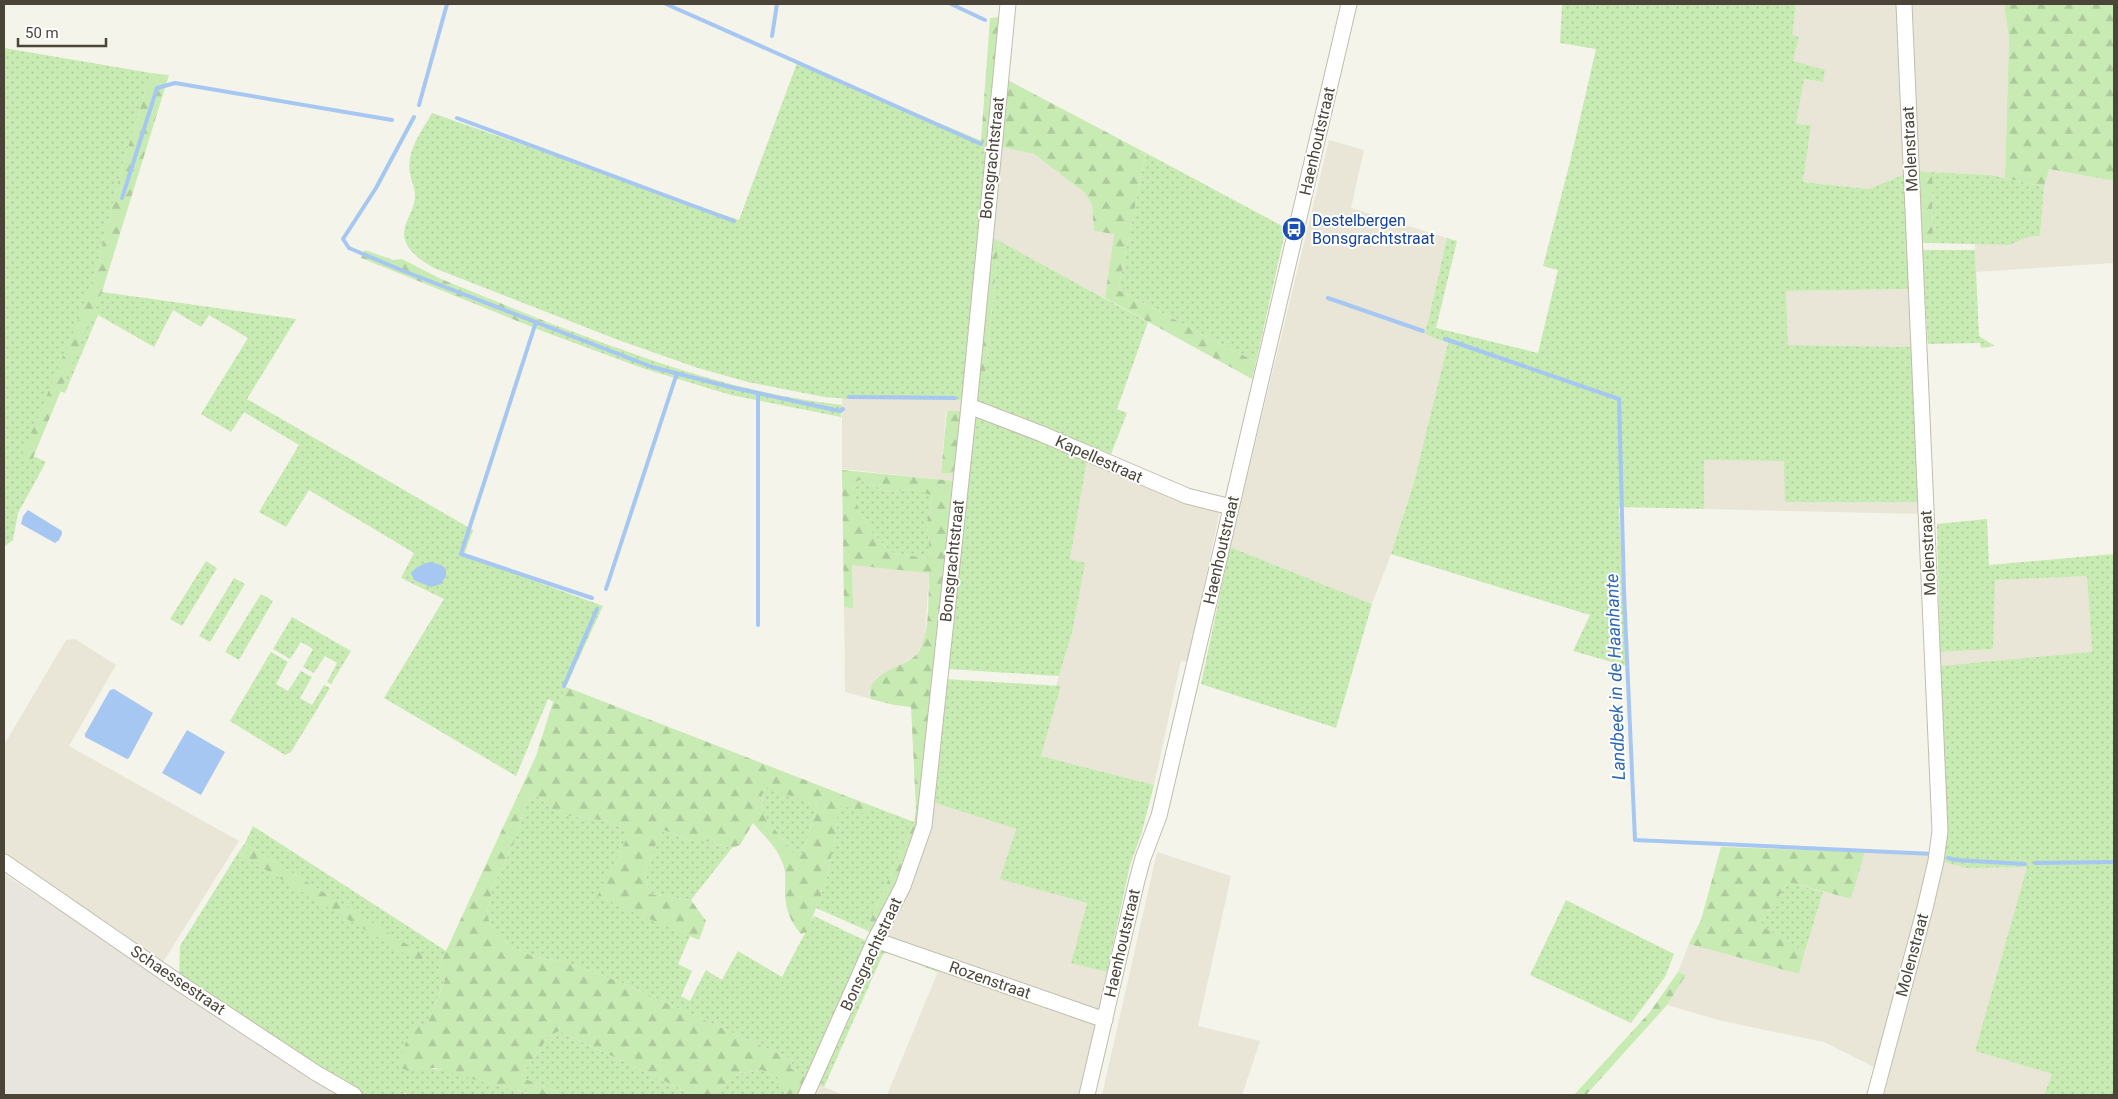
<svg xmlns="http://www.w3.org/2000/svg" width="2118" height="1099" font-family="Roboto,sans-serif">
	<defs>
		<pattern id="grass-dots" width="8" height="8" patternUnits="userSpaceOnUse" patternTransform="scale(1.25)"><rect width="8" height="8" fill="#c8eab3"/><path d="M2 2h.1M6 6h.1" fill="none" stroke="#adca9b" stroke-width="1.8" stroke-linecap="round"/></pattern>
		<pattern id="forest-firs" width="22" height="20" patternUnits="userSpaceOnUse" patternTransform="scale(1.25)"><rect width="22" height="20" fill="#c8eab3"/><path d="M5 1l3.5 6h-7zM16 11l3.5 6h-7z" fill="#adca9b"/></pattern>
	</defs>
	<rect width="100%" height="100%" fill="#f5f4ea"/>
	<path fill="#e9e6d8" d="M1796 4H1898L1905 174 1869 189 1803 182 1811 125 1796 124 1804 79 1823 82 1793 61 1799 37 1791 35Z
		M1910 4H2004L2009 38 2005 178 1991 175 1916 171Z
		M1329 140 1364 150 1351 208 1447 238 1425 333 1448 343 1414 482 1391 554 1372 604 1230 547Z
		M998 146 1034 154 1085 193 1092 205 1094 231 1114 234 1105 298 990 237Z
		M2048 169 2114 181V263L1976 272 1975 244 2009 245 2028 237 2040 236 2044 187Z
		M1911 289 1915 347 1788 345 1786 291Z
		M911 397 965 401 964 411H946L941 473 957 474 956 481 842 469V398Z
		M1087 460 1172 499 1220 510 1188 662 1181 661 1154 785 1041 756 1061 687 1056 686 1072 633 1084 563 1070 559Z
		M1703 460 1785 461V502H1921V514L1704 509Z
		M852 564 929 572 925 640 915 656 877 677 869 693 871 699 845 692 844 607H853Z
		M2087 576 2092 653 1940 666V652L1993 649 1994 580Z
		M75 639 116 665 69 746 239 841 163 962 4 854V745L66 640Z
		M935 803 1016 829 1001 879 1087 903 1071 963 1107 972 1098 1013 891 939 888 934 921 856Z
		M1157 852 1231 876 1198 1026 1260 1041 1242 1095H1102Z
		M1865 852 1932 854 1878 1069 1824 1042 1722 1021 1667 1005 1686 975 1678 972 1689 944 1799 974 1823 892 1851 899Z
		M1943 862 1967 868 2027 867 1975 1051 2052 1074 2044 1095H1884Z
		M939 969 1098 1023 1082 1095H887Z
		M818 1084 824 1087 844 1095H812Z"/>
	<path fill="#e8e5de" d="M4 874 39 897 341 1095H4Z"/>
	<path fill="url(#grass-dots)" d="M1562 4H1796L1792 35 1799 37 1793 61 1825 70 1823 82 1804 79 1796 124 1811 125 1803 182 1869 189 1905 174 1911 289 1786 291 1788 345 1915 347 1921 502H1785L1784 461 1704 460V509L1619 507 1626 666 1573 651 1590 615 1391 554 1414 482 1448 343 1425 334 1447 238 1457 241 1436 328 1538 353 1558 270 1543 266 1570 162 1596 49 1560 43Z
		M4 48 151 73 121 170 95 274 30 464 33 456 46 462 18 513 13 540 4 547Z
		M797 63 989 144 965 401 911 397 851 399 824 397 748 382 698 368 621 341 434 268C415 257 397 244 407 221 411 212 415 205 415 195 415 188 411 180 410 173 406 151 422 131 432 113L739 220Z
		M1146 153 1286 228 1256 362 1118 290Z
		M1932 172 1991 175 2044 187 2040 236 2028 237 2009 245 1933 243Z
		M999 241 1148 322 1117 409 1127 413 1111 454 978 401 974 397 975 373H985Z
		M1922 250H1975L1979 336 1995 346 1981 348 1980 343 1928 344Z
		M102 292 296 319 247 399 473 530 464 555 603 606 558 704 548 699 516 776 384 698 444 599 401 578 414 553 309 490 286 527 259 512 299 445 244 412 231 432 201 414 248 338 209 315 201 327 173 310 154 347 98 315 65 393 60 391Z
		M547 322C642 358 739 394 842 405L841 417 731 395 645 369 542 331Z
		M977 413 1087 460 1070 559 1085 563 1072 633 1059 676 947 669 971 419Z
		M860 480 889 492 908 489 932 494 927 522 930 558 894 554 884 545 870 530 859 509 853 494 855 481Z
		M1987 519 1989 565 2114 554V1095H2044L2052 1074 1975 1051 2027 867 1967 868 1943 862 1940 666 2092 652 2087 576 1995 580 1993 649 1940 652 1937 524Z
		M1230 547 1372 604 1336 728 1201 684Z
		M206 561 217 568 182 626 170 619Z
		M234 578 245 584 210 642 199 636Z
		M261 594 273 601 239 660 225 652Z
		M292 617 351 651 331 684 327 682 337 663 325 656 314 673 303 667 313 649 301 642 290 659 273 649Z
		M271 652 288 662 276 684 288 691 301 671 312 677 300 698 312 705 324 685 330 688 291 752 285 755 230 721Z
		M945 679 1061 686 1041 756 1154 785 1141 835 1130 865 1107 972 1071 963 1087 903 1000 879 1016 829 935 803Z
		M762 785 817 805 803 853 797 858 763 814Z
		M535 795C543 800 551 811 560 814 581 821 614 814 628 836L598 897 690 936 678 964 692 971 681 996 690 1001 706 970 722 980 738 951 782 977 814 916 866 941 869 945 809 1078 790 1068 793 1060 620 982 565 962 532 956 512 947 499 935 489 921 487 913 493 886 514 843 526 804Z
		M839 803 867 814 872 806 914 822 866 930 816 908 826 882 836 833 837 813Z
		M253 826 446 951 436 976 445 979 426 1027 425 1069C447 1067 470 1078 491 1084 504 1088 517 1088 529 1095H410L405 1093 401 1095H365L179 976 180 946 238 853 420 962 423 955 245 843Z
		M664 830 691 841H706L732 848 691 900 650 894 645 876 658 838Z
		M1788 882 1823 892 1805 952 1759 926Z
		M1566 900 1674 954 1665 977 1631 1023 1530 975Z
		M882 948 939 969 937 972 888 952 883 954 824 1087 818 1084 877 952Z
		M559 1031 694 1095H559L555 1090 522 1078 523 1073 549 1036Z
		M762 1070 774 1076 787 1088 784 1095H711L740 1073Z"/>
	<path fill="url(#forest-firs)" fill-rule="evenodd" d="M2004 4H2114V181L2049 169 2044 187 2005 178 2009 38Z
		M1000 17 996 74 1146 153 1118 290 1256 362 1252 379 1105 298 1114 234 1094 231 1092 205 1085 193 1034 154 989 144 981 141 990 18Z
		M151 73 169 75 102 292 30 465 20 460 79 318 95 274 121 170Z
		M1916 171 1932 172 1933 243H1919Z
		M990 237 999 241 985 373H975Z
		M365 250 393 260 402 259 441 279 547 322 542 331 361 258Z
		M947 411H964L957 474 941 473Z
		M842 470 956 481 919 831 875 935 866 930 914 822 916 808 911 707 894 705 871 699C865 672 900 669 915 656 931 642 928 594 929 573L852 565 853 608 844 607ZM860 480 889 492 908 489 932 495 927 522 930 558 894 554 884 545 870 530 859 509 853 494 855 482Z
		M566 687 872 806 867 815 839 804 836 833 826 882 807 932 801 934C794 927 787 913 786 903 783 890 788 877 783 864 777 847 764 836 753 823L740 845 732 848 706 841H691L664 830 658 838 645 876 650 894 691 900 706 921 699 940 597 897 628 836C614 814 581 821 560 814 551 811 543 800 535 795L526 804 514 843 493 886 487 913 489 921 499 935 512 947 532 956 565 962 620 982 793 1060 790 1068 809 1078 801 1095H784L787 1088 774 1076 762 1070 740 1073 711 1095H694L559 1031 549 1036 523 1073 522 1078 555 1090 559 1095H529L521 1091 493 1085 435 1068 408 1071 401 1068C399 1052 408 1038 415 1024L426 1027 445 980 436 976 446 951 536 756 553 702 558 704ZM762 786 817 805 803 853 797 858 763 814Z
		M245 843 424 955 420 963 238 853Z
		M1721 847 1865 852 1851 899 1788 882 1760 925 1805 952 1799 974 1689 944 1701 920Z
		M1678 972 1686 975 1667 1005 1586 1095H1574L1650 1012Z"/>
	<path fill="#a6c7f2" d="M28 510 62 531V534L59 540 55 543 21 524 23 516Z
		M431 562 441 565 446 569V576L441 584 431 587 414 580 411 573C417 566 422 564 431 562Z
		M114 689 153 713 129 758 127 759 85 737V734L110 690Z
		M187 730 225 752 201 795 162 773Z"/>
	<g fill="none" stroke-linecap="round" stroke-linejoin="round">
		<path stroke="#a6c7f2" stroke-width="4" d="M666 4 981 144
			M951 4 985 20
			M772 36 777 4
			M419 105 447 4
			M414 117 376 188 343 239 349 248 401 270 652 367 730 387 840 411 843 409
			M457 118 734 221
			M122 198 157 88 175 83 392 120
			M1328 298 1423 331
			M536 322 461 554 592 598
			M1445 339 1619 399 1624 591 1635 840 1933 854
			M849 397 955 398
			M606 589 677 373
			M758 625V393
			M564 686 597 609
			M1948 858 1956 860 2025 864
			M2035 863 2114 862"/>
		<g stroke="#c1bdac" stroke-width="17">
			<path id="minor" d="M969 406 1042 434 1187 496 1231 507
				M4 862 181 984 316 1073 354 1095
				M875 940 1105 1020
				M806 1095 875 940 903 886 924 826 969 406 1008 4
				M1087 1095 1137 880 1143 858 1159 816 1349 4
				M1875 1095 1925 908 1936 861 1940 831 1904 4"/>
		</g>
		<use href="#minor" stroke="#fff" stroke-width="15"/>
	</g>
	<defs>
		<g id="bus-disc" transform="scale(1.25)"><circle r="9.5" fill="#1a4fb4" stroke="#fff"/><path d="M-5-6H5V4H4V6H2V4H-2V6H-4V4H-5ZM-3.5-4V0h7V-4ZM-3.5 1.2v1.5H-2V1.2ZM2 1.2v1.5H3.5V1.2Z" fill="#fff"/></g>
	</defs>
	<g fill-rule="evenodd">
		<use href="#bus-disc" x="1294" y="229"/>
	</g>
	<g text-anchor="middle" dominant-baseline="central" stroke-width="4" stroke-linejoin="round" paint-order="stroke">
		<g font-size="16" fill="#4a4538" stroke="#fff">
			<text transform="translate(1317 141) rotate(-77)">Haenhoutstraat</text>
			<text transform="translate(1910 149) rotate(-93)">Molenstraat</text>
			<text transform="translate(992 158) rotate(-84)">Bonsgrachtstraat</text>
			<text transform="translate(1099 459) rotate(24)">Kapellestraat</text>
			<text transform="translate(1221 550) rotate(-77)">Haenhoutstraat</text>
			<text transform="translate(1928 553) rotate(-93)">Molenstraat</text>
			<text transform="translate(952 561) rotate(-84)">Bonsgrachtstraat</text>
			<text transform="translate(1122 943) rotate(-77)">Haenhoutstraat</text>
			<text transform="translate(871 954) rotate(-65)">Bonsgrachtstraat</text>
			<text transform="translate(1912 955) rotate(-75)">Molenstraat</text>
			<text transform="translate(178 980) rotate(34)">Schaessestraat</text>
			<text transform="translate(990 980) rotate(19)">Rozenstraat</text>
		</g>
		<g font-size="16" fill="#164399" stroke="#fff" text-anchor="start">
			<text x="1312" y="220">Destelbergen<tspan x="1312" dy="18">Bonsgrachtstraat</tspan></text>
		</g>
		<g font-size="18" font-style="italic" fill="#2e68b8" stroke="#fff">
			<text transform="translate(1615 677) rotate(-92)">Landbeek in de Haanhante</text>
		</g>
	</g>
	<rect width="2118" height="1099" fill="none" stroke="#4a4538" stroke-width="10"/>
	<path d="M18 38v8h88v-8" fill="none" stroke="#4a4538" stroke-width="2.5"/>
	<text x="25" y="38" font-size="15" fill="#4a4538" stroke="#ffffff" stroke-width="4" paint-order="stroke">50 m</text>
</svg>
